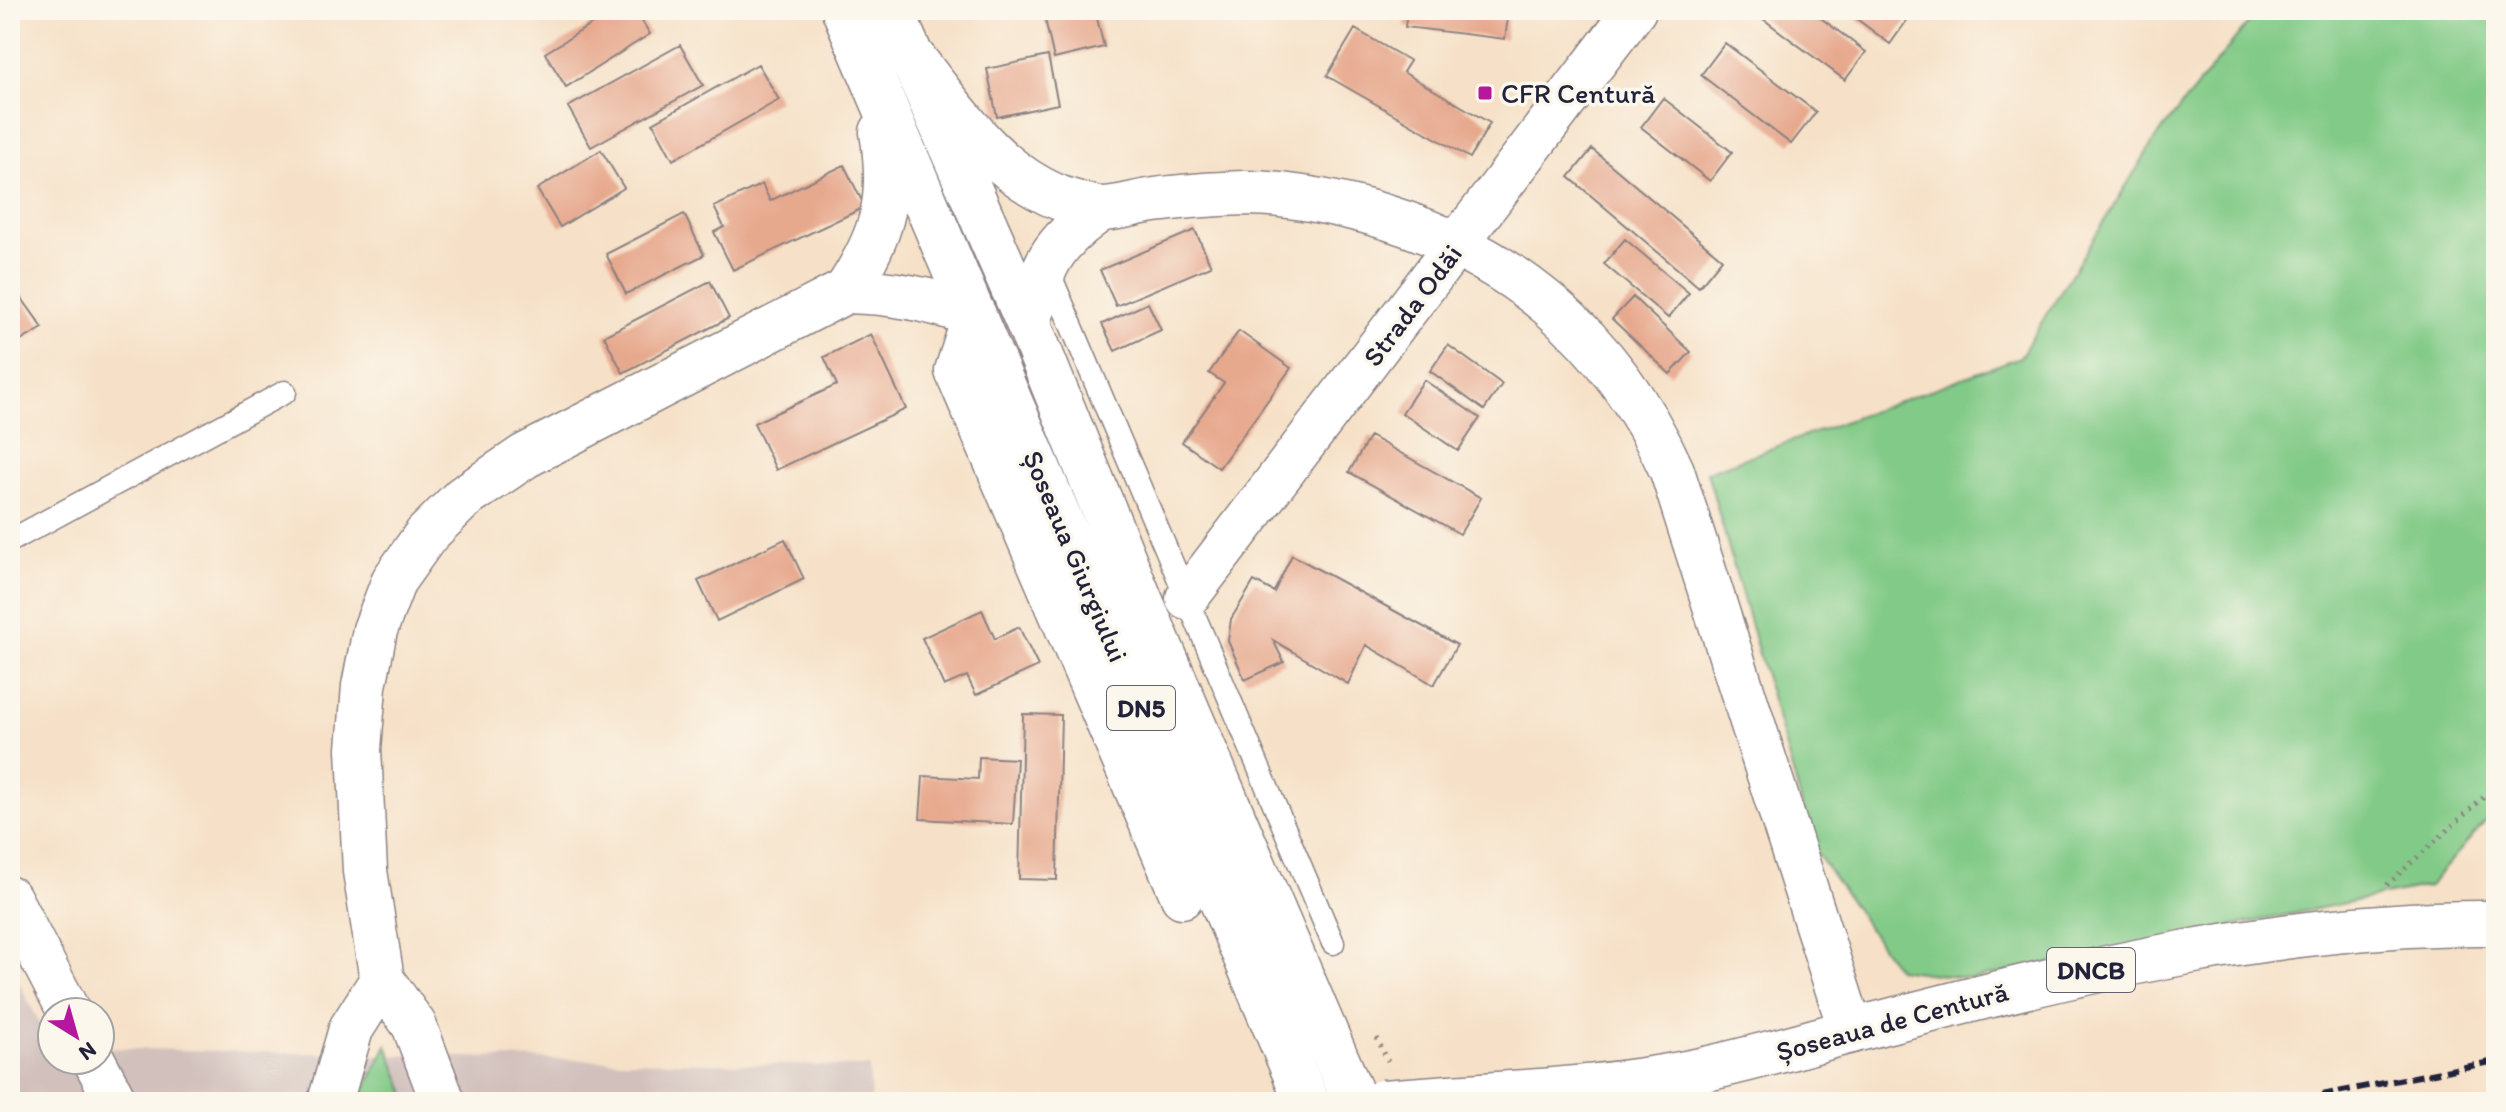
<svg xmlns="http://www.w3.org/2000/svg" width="2506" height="1112" font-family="Itim,sans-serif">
	<rect width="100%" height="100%" fill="#fbf7ec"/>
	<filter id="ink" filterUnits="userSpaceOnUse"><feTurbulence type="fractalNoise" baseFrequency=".0125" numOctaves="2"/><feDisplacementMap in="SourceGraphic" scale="16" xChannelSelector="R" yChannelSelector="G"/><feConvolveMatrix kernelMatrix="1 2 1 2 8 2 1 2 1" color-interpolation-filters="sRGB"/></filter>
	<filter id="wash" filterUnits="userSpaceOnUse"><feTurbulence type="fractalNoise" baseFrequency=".006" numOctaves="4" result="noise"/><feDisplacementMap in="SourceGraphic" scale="32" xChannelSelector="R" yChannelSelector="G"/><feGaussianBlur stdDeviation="1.8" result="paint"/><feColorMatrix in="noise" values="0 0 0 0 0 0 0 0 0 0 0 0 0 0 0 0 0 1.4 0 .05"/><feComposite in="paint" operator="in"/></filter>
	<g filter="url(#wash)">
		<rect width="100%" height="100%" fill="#f6e1c8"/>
		<path fill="#d1c0bc" d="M10 966 52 1047V1060H100V1048L869 1067 871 1102H10Z"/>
		<path fill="#82ca87" stroke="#527661" stroke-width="2" d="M2259 10H2496V809L2429 886 1972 979 1897 969 1815 850 1707 472 2020 357 2157 136Z
			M387 1045 409 1102 360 1101Z"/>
		<g id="blocks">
			<path fill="#e7a98e" d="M615 10H635L650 34 566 87 545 53Z
				M1043 10H1095L1104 47 1054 59Z
				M1407 10H1509L1505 39 1405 27Z
				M1751 10H1810L1866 52 1845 80Z
				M1845 10H1910L1913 12 1890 44Z
				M1355 29 1410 61 1403 72 1490 123 1470 158 1327 76Z
				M1725 43 1816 112 1791 144 1701 75Z
				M680 45 703 85 591 147 568 107Z
				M1048 56 1058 104 997 117 987 69Z
				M758 64 779 100 673 160 653 123Z
				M1663 98 1732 152 1710 181 1641 127Z
				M1592 149 1722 259 1699 287 1569 177Z
				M601 150 624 188 560 227 537 189Z
				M844 165 865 207 733 270 714 232 724 227 714 207 762 184 770 201Z
				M684 214 704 255 626 294 606 254Z
				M1195 230 1211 266 1116 306 1100 270Z
				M1625 239 1689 293 1668 318 1604 264Z
				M710 281 729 318 623 373 604 336Z
				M18 293 43 328 10 347V299Z
				M1633 297 1691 352 1670 374 1612 319Z
				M1148 303 1161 330 1115 351 1102 324Z
				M1239 331 1291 368 1219 468 1182 442 1224 383 1209 373Z
				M871 334 906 409 776 470 754 423 837 385 824 357Z
				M1448 345 1502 384 1484 410 1430 371Z
				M1424 380 1480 418 1458 451 1402 413Z
				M1370 436 1481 498 1460 534 1349 472Z
				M785 539 804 579 717 621 698 581Z
				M1292 555 1457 645 1434 685 1366 645 1348 684 1273 640 1284 662 1245 680 1228 641 1231 619 1254 581 1274 592Z
				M982 610 995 639 1019 627 1038 666 976 695 967 676 944 686 922 638Z
				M1023 714 1061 715 1057 880 1019 879Z
				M979 757 1017 759 1013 824 920 819 923 776 978 779Z"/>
		</g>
	</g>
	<g filter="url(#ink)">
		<use href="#blocks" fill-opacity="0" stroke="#8c8282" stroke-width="2"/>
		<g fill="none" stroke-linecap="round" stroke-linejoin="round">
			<g stroke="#8c8282" stroke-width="25">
				<path id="lane" d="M1047 268 1333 943
					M10 541 285 392"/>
			</g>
			<g stroke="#8c8282" stroke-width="45">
				<path id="street" d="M974 315 956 371 1182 897
					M1187 598 1635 10
					M10 898 69 1012
					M94 1060 116 1102"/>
			</g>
			<g stroke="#8c8282" stroke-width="47">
				<path id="primary" d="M1450 1097C1533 1092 1615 1087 1696 1071 1761 1058 1825 1037 1889 1021 2089 969 2288 921 2496 923"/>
			</g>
			<g stroke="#8c8282" stroke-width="47">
				<path id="highway" d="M844 10 1307 1102
					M891 10 1029 325 1140 599 1355 1102
					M913 58C956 112 994 172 1060 198 1072 202 1089 208 1101 209 1118 209 1138 202 1155 200 1184 196 1216 194 1245 193 1285 193 1327 201 1365 211 1507 249 1612 336 1672 471L1851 1031
					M846 291C883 235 893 199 882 132
					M1029 325C1040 267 1051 243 1101 209
					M330 1102 351 1029 382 980
					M443 1102 414 1025 382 980 365 871 359 749 364 686 375 630 394 580 426 535 463 498 525 456 846 291C893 292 930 299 974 315"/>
			</g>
			<path stroke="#8c8282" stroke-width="5" stroke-dasharray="2 6" stroke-linecap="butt" d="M2387 885 2496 786
				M1377 1038 1388 1061"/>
			<use href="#lane" stroke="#fff" stroke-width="22"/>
			<use href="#street" stroke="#fff" stroke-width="42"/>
			<use href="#primary" stroke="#fff" stroke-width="44"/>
			<use href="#highway" stroke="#fff" stroke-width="44"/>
			<path stroke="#22223b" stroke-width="6" stroke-dasharray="12 6" stroke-linecap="butt" d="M2286 1102 2496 1061
				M2491 1102 2496 1101"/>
			<g stroke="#8c8282" stroke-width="47" stroke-linecap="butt">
				<path id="primary-bridge" d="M1383 1102 1450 1097"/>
			</g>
			<use href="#primary-bridge" stroke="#fff" stroke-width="44"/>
		</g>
	</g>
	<rect fill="#b5179e" stroke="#fbf7ec" stroke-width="3" x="1477" y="85" width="16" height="16" rx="4"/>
	<g text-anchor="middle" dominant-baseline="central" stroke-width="7" stroke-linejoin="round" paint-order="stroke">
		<g fill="#fbf7ec" stroke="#636270" stroke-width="2">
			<rect x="1107" y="686" width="68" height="44" rx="6"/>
			<rect x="2047" y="948" width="88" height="44" rx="6"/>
		</g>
		<g font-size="26" font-weight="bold" fill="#22223b">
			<text x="1141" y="708">DN5</text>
			<text x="2091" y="970">DNCB</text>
		</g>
		<g font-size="28" fill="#22223b" stroke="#fbf7ec" text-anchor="start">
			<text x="1501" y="93">CFR Centură</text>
		</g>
		<g font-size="28" fill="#22223b" stroke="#fbf7ec">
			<text transform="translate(1412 305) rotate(-53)">Strada Odăi</text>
			<text transform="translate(1076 556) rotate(67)">Șoseaua Giurgiului</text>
			<text transform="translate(1892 1021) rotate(-15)">Șoseaua de Centură</text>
		</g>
	</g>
	<rect width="2506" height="1112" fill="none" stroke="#fbf7ec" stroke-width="40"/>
	<g transform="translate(76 1036) rotate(143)"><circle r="38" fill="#fbf7ec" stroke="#a4a2a5" stroke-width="2"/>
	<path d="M0-6L14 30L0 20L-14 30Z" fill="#b5179e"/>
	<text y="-12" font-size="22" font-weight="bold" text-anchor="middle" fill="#22223b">N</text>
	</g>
</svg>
